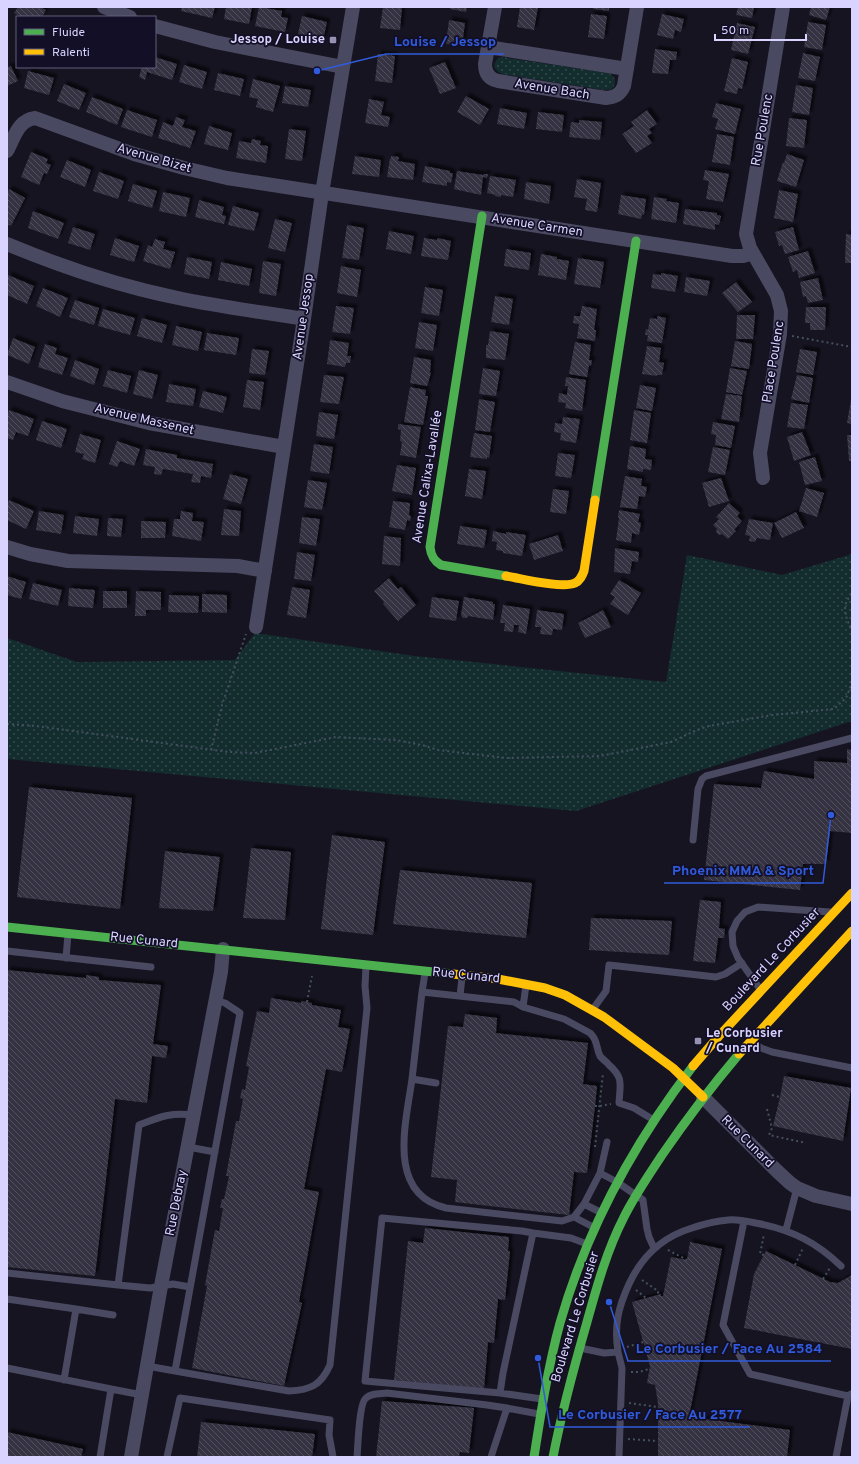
<svg xmlns="http://www.w3.org/2000/svg" width="859" height="1464" font-family="Overpass,sans-serif">
	<defs>
		<pattern id="grass-dots" width="8" height="8" patternUnits="userSpaceOnUse"><rect width="8" height="8" fill="#132c2d"/><path d="M2 2h.1M6 6h.1" fill="none" stroke="#354a4c" stroke-width="1.8" stroke-linecap="round"/></pattern>
		<pattern id="building-back-hatch" width="6" height="6" patternUnits="userSpaceOnUse"><rect width="6" height="6" fill="#343243"/><path d="M-1 5l2 2M0 0l6 6M5-1l2 2" fill="none" stroke="#514f5f"/></pattern>
		<filter id="shadow"><feDropShadow dx="3.5" dy="-3.5" stdDeviation="1" flood-color="#0009"/></filter>
	</defs>
	<rect width="100%" height="100%" fill="#161421"/>
	<path fill="url(#grass-dots)" d="M501 57 608 73C616 76 617 83 612 89L604 90 502 74 498 72 494 67C495 62 496 59 501 57Z
		M852 554V721L576 811 7 759V638L77 662 235 660 255 633 415 656 666 682 687 555 782 575Z"/>
	<path fill="url(#building-back-hatch)" filter="url(#shadow)" d="M18 7H40L46 10 42 17H21L14 13Z
		M182 7H215L212 18 181 11Z
		M226 7H252L249 24 224 19Z
		M259 7 282 11 281 17 288 18 285 32 255 26Z
		M383 7H402L400 30 380 28Z
		M450 7H467L466 12 450 9Z
		M520 7H538L534 30 517 27Z
		M593 7H609V11L593 9Z
		M738 7H754L752 18 736 15Z
		M811 7H830L826 20 809 15Z
		M591 14 607 16 604 39 588 37Z
		M662 14 684 19 681 32 675 30 673 39 657 35Z
		M302 16 327 22 323 40 298 34Z
		M449 20 465 23 462 46 446 44Z
		M808 22 826 25 822 50 804 47Z
		M737 23 755 27 748 54 731 50Z
		M655 49 677 52 676 60H670L668 74 652 73Z
		M803 53 820 57 815 81 798 78Z
		M378 54 395 56 392 83 375 81Z
		M155 57 177 64 172 80 147 72 145 80 139 77 142 67H155Z
		M732 58 748 62 742 89 738 88 737 94 724 91Z
		M445 62 456 88 440 94 429 68Z
		M184 65 207 72 202 89 179 82Z
		M11 66 18 81 7 86V67Z
		M28 71 54 78 49 95 24 88Z
		M218 73 244 79 240 96 214 90Z
		M253 79 280 86 273 112 256 107 258 99 249 97Z
		M64 84 86 93 79 110 57 101Z
		M796 85 813 88 809 115 792 112Z
		M285 86 311 90 308 107 282 103Z
		M466 96 489 109 480 125 457 112Z
		M92 97 123 109 117 125 86 112Z
		M369 99 384 102 381 115 390 117 388 127 365 123Z
		M716 103 741 109 735 134 715 129 718 119 712 117Z
		M500 108 527 113 524 129 497 124Z
		M127 110 157 120 152 137 121 127Z
		M647 110 657 124 649 129 652 133 647 136 652 143 636 153 622 134 634 126 631 122Z
		M538 112 564 115 562 132 536 129Z
		M176 117 185 120 182 127 196 131 190 148 158 138 163 122 173 126Z
		M789 118 807 120 804 148 786 146Z
		M579 120 602 122 600 140 569 137 571 122 579 123Z
		M209 126 232 133 228 150 204 144Z
		M289 129 306 131 302 161 285 159Z
		M717 134 734 137 730 165 712 162Z
		M252 139 261 141 260 145 268 146 266 163 236 158 239 141 251 143Z
		M31 152 48 159 46 163 51 165 47 174 44 173 39 185 21 177Z
		M787 154 804 160 796 187 777 181 783 162 784 163Z
		M355 156 381 160 379 177 352 174Z
		M391 156 399 157 398 161 415 164 413 180 387 177 390 158 391 159Z
		M67 160 91 170 85 187 60 177Z
		M425 166 450 171V173H453L451 183 447 182V186L422 182Z
		M705 170 729 174 723 202 706 199 709 181 703 180Z
		M457 171 483 175V174H488L487 178 483 177 481 195 454 189Z
		M99 172 124 181 118 199 93 191Z
		M490 176 516 180 513 197 501 195V197L495 196 496 195 487 193Z
		M577 179 601 183 597 212 585 210 587 199 574 197Z
		M526 182 551 186 549 204 524 199Z
		M133 184 157 191 152 208 128 201Z
		M9 189 25 198 11 226 7 224V194Z
		M779 190 798 194 793 222 774 218Z
		M163 192 190 198 186 217 159 211Z
		M621 195 646 199 644 215 642 214 641 219 618 214Z
		M654 197 667 199 666 201 679 203 676 223 651 219Z
		M199 200 224 207 222 215 226 216 224 224 195 217Z
		M233 206 259 213 254 231 228 225Z
		M685 209 717 213V215L721 216 719 225 715 224V230L683 224Z
		M33 211 64 223 58 239 28 228Z
		M275 219 292 223 285 252 268 248Z
		M347 225 364 228 359 260 342 258Z
		M73 227 95 234 90 250 68 243Z
		M793 227 799 250 785 254 782 245 779 246 775 232Z
		M389 231 414 236 411 254 386 249Z
		M846 234 852 235V263H845Z
		M115 238 139 246 134 262 110 255Z
		M424 238 437 240 438 238 451 241 448 260 421 256Z
		M155 239 165 242 163 249 175 252 170 269 143 261 148 245 152 247Z
		M506 249 531 253 529 270 504 266Z
		M808 251 815 273 799 278 797 270 793 272 788 257Z
		M541 254 557 257V259L569 261 566 280 538 275Z
		M187 257 212 262 209 279 184 274Z
		M578 258 604 262 600 288 574 284Z
		M263 261 281 264 276 296 259 293Z
		M221 262 252 269 249 286 218 280Z
		M341 266 361 270 357 297 337 293Z
		M661 273 678 276 675 292 651 288 653 274 661 275Z
		M8 275 34 286 27 304 7 295Z
		M686 277 710 281 707 296 684 292Z
		M818 278 823 300 808 303 806 296 803 297 800 282Z
		M736 282 752 302 738 312 722 293Z
		M425 287 443 290 439 316 421 313Z
		M43 288 68 298 60 317 36 306Z
		M495 296 513 299 509 325 491 322Z
		M75 300 99 308 94 325 69 317Z
		M336 306 354 308 350 334 332 332Z
		M582 306 597 309 594 330H596L595 341 577 338 579 324 573 323 574 316H580Z
		M806 307H826L825 330H810V323H805Z
		M103 309 135 318 130 335 98 326Z
		M737 315H755L753 339H736Z
		M657 316 666 318 662 343 647 341 648 335H645L646 329 648 330 650 318 657 319Z
		M142 318 167 325 162 343 137 336Z
		M419 322 437 325 433 351 415 348Z
		M176 326 202 332 198 351 172 345Z
		M490 331 509 334 505 360 486 358V345H488Z
		M207 333 239 338 236 355 204 350Z
		M13 338 35 347 29 364 7 355Z
		M330 340 349 343 347 356H351L350 363H346L345 367 327 364Z
		M735 341 752 344 749 369 731 366Z
		M575 342 591 345 589 360H592L591 366 589 365 587 377 569 374Z
		M45 344 57 348 55 354 68 358 62 375 38 367Z
		M647 346 661 348 659 362 664 363 662 375H657V376L642 374Z
		M252 349 269 351 265 375 249 373Z
		M800 349 817 352 813 375 796 372Z
		M414 357 431 360 430 372 431 373 427 386 410 383Z
		M75 360 99 369 94 385 70 376Z
		M483 368 500 371 496 396 479 394Z
		M730 368 747 371 742 395 726 392Z
		M108 370 131 376 127 393 103 386Z
		M139 370 158 375 152 399 133 394Z
		M324 375 344 377 339 404 320 402Z
		M797 375 813 378 809 403 791 399Z
		M566 377 586 380 582 411 565 408 566 403 558 402 559 393 567 395 568 386H565Z
		M247 380 264 382 260 410 243 407Z
		M169 384 196 389 193 406 166 402Z
		M640 385 656 388 652 411 636 408Z
		M410 387 426 390 425 396H428L423 425 404 422Z
		M203 391 227 397 223 413 199 407Z
		M726 394 742 396 739 422 721 419Z
		M479 399 495 402 490 432 475 430Z
		M851 399H852V424L847 423Z
		M791 403 808 405 804 429 787 427Z
		M9 410 34 419 28 436 16 432 13 440 7 438V416Z
		M634 410 651 413 647 443 630 440Z
		M319 412 338 415 334 439 316 436Z
		M563 417 580 419 576 443 560 440 561 433 554 432 555 423 562 424Z
		M42 421 67 429 61 448 36 440Z
		M713 422 735 426 731 448 715 445 716 435 711 434Z
		M398 424 421 427 416 458 400 455 402 442 400 441 401 430 398 429Z
		M802 432 811 455 794 461 787 437Z
		M474 433 492 436 489 458 487 457V459L470 457Z
		M80 434 101 440 95 463 82 459 84 454 75 452Z
		M847 435H852V461H849Z
		M117 441 140 449 134 466 120 461 117 467 109 464Z
		M314 444 333 447 329 474 310 471Z
		M630 446 646 449 645 459 652 460 651 470 643 469V472L627 469Z
		M713 447 730 450 725 475 708 472Z
		M146 449 177 455V458L213 464 211 478 201 476 200 483 191 482 193 474 163 469 161 475 154 474 155 467 143 465Z
		M558 453 575 455 571 478 555 476Z
		M815 457 822 481 805 485 799 462Z
		M397 465 416 468 412 495 392 491Z
		M469 469 486 471 482 499 465 496Z
		M230 474 248 479 241 504 223 499Z
		M625 476 642 479 641 486 647 487 645 497 639 496 637 509 620 507Z
		M721 478 729 501 709 507 702 483Z
		M308 480 327 483 322 510 304 507Z
		M806 488 824 493 817 517 799 511Z
		M553 489 569 491 566 514 550 512Z
		M9 500 34 511 26 529 7 520V505Z
		M393 501 410 503 409 515 411 516 410 521 407 520 405 530 389 527Z
		M729 503 740 513 737 516 742 521 734 530 736 531 728 539 722 534 719 535 716 532 717 529 713 525 719 519 716 517Z
		M224 509 241 511 239 536 221 535Z
		M619 510 640 514 638 522 641 523 639 535 632 533 631 543 616 540 619 518H618Z
		M39 511 64 515 61 534 36 530Z
		M181 511 193 513 192 521 204 522 201 541 172 536 174 519H180Z
		M796 512 804 528 782 538 774 523Z
		M75 516 99 519 97 536 73 533Z
		M302 517 320 519 316 546 299 543Z
		M108 518 123 519 121 537 107 536Z
		M749 519 773 523 770 540 757 538 755 542 749 541 750 536 745 535Z
		M141 521 166 522 165 538H141Z
		M460 526 487 530 484 548 457 544Z
		M493 531 506 534V532L526 535 522 556 503 553V551L496 550 497 542 492 541Z
		M558 535 563 551 534 560 529 544Z
		M384 536 401 538 400 566 382 564Z
		M615 548 639 552 638 562 632 561 630 574 614 572Z
		M297 552 315 555 311 581 294 579Z
		M7 576 26 582 21 599 7 595Z
		M389 578 398 589 401 587 416 605 398 621 383 604 384 602 374 591Z
		M619 580 641 593 628 615 610 604 615 597 610 594Z
		M33 583 62 590 58 606 29 599Z
		M292 587 310 590 306 618 287 615Z
		M69 588 95 590 93 608 68 606Z
		M103 591H127V608H103Z
		M136 591 161 592V610H146V616H135Z
		M202 594 227 595V613L202 612Z
		M169 595 199 596 198 613 168 612Z
		M432 597 459 601 456 621 429 617Z
		M464 597 493 602V604H495L493 620 468 616 467 618H463L461 615Z
		M503 605 530 609 526 634 518 632 519 625H514L513 632 504 631 505 623H500Z
		M537 610 564 614 562 630 553 629 552 635 540 634 541 627H535Z
		M603 610 611 627 585 638 578 623Z
		M847 749 852 750V833L830 831 826 864H803L800 890 704 880 714 784 761 788 764 771 814 779V761L847 763Z
		M29 787 132 798 120 909 17 897Z
		M332 835 385 842 373 935 321 929Z
		M251 848 291 852 285 920 243 918Z
		M165 851 220 857 213 911 159 908Z
		M400 870 532 883 526 938 393 924Z
		M700 900 721 902 719 928 725 929 724 938H718L715 963 693 961Z
		M591 918 672 921 669 955 589 950Z
		M7 970 86 978V975L99 977V980L161 985 153 1044 168 1046 166 1058 152 1056 147 1103 115 1099 95 1276 7 1267Z
		M271 998 301 1003V1001L307 1002 312 1003V1005L341 1010 338 1027 350 1029 342 1072 326 1069 304 1189 319 1192 299 1302 302 1303 284 1386 192 1368 207 1286 205 1285 215 1230 219 1231 223 1208H220L222 1199H224L229 1176H226L236 1121H239L243 1099 240 1098 242 1089 245 1090 249 1067 246 1066 257 1011 269 1013Z
		M465 1014 497 1018 496 1033 588 1043 583 1084 597 1086 595 1106 587 1173 574 1172 569 1215 455 1202 457 1180 431 1177 448 1026 463 1027Z
		M784 1076 851 1088 843 1141 773 1126 780 1097Z
		M425 1228 509 1237 508 1251H510L505 1300 498 1299 494 1343 488 1342 484 1389 394 1380 408 1241 423 1243Z
		M690 1242 722 1249 689 1417 790 1430 787 1457H658V1403L655 1385 647 1383 650 1366 632 1302 661 1294V1296H663L671 1257 687 1260Z
		M766 1251 830 1282 838 1283 852 1275V1349L744 1328 754 1274Z
		M382 1401 474 1408 469 1453 460 1452 459 1457H376Z
		M201 1422 315 1434 312 1457H197Z
		M7 1432 83 1449 81 1457H7Z"/>
	<g fill="none" stroke-linecap="round" stroke-linejoin="round">
		<path stroke="#44505f" stroke-width="2" stroke-dasharray="2 3" stroke-linecap="butt" d="M792 336 852 347
			M852 594C839 607 847 618 852 632
			M7 724 36 726 229 752 255 753 336 737 396 740 422 745 438 750 506 758 600 756 671 742 697 730 709 726 772 715 834 709 846 698 850 688 852 678
			M211 750 222 705 246 634
			M307 1002 312 976
			M772 1095 780 1097
			M595 1106H600L611 1104
			M767 1109 772 1128 769 1135 806 1143
			M595 1147 603 1073
			M668 1250 687 1260
			M764 1255 760 1254 764 1234
			M795 1265 803 1248
			M823 1279 830 1268
			M642 1280 658 1291V1295
			M636 1290 646 1298
			M627 1347 643 1342
			M631 1372H639L649 1369
			M629 1403 658 1407
			M628 1439 658 1441"/>
		<path stroke="#4a4962" stroke-width="7" d="M693 840 698 789 702 779 706 776 852 738
			M7 951 151 967
			M66 958 68 934
			M425 973 422 992 514 1002 523 1007
			M526 985 523 1007 564 1019 590 1033C598 1040 596 1048 600 1056 602 1059 607 1062 609 1065 624 1078 620 1084 619 1103L634 1108 652 1119
			M760 989 738 958 733 946 732 932 737 921 745 912 758 907 830 912
			M422 992 412 1079 436 1083
			M460 996 462 977
			M593 1009 606 991 609 965 716 977 725 974 742 963
			M752 1042 761 1048 772 1052 852 1068
			M412 1079C406 1123 386 1194 446 1208L562 1221 574 1217 584 1204
			M188 1147 215 1152
			M600 1173 607 1142
			M600 1212 584 1204 600 1173 617 1182 643 1200 647 1229 649 1237 654 1248
			M574 1217 593 1227
			M744 1221 723 1325 750 1374 848 1396
			M786 1230 797 1188
			M7 1273 118 1285 150 1288 173 1284 190 1287
			M118 1285 139 1125C160 1117 171 1112 193 1115
			M7 1299 76 1309
			M580 1348 604 1353 618 1352 622 1368 619 1457
			M618 1352C614 1326 618 1308 629 1284 642 1256 662 1237 692 1228 704 1224 716 1221 728 1220 739 1219 750 1222 761 1224 794 1231 817 1243 841 1266
			M147 1366 175 1371 240 1013 225 1003 215 1000
			M7 1368 111 1389
			M175 1371 289 1391C311 1390 321 1385 330 1365L367 1008 365 986 366 966
			M64 1380 76 1309 113 1315
			M500 1393 365 1381 382 1218 522 1231 533 1233
			M542 1399 500 1393 503 1373 533 1233 571 1238 587 1244
			M100 1457 111 1389 142 1395
			M167 1457 180 1398 330 1420 329 1435 333 1457
			M357 1457C358 1446 359 1403 366 1398 371 1393 380 1394 387 1393L487 1405 507 1408
			M491 1457 507 1408 539 1414
			M836 1457 848 1396 851 1394"/>
		<path stroke="#4a4962" stroke-width="14" d="M104 7 130 17
			M495 7 485 64C485 73 489 79 498 81L606 98C615 97 620 95 624 86L637 7
			M155 26 215 42 343 67
			M488 47 627 69
			M7 151C14 138 18 120 35 118L134 154 184 168 227 178 732 256H743L753 253
			M7 244C62 267 119 286 178 298 220 307 262 312 304 319
			M7 382 62 401 149 423 284 447
			M763 478 760 453 780 334 781 311 777 295 750 248 746 234 783 7
			M7 547 30 554 68 561 238 566 265 571
			M256 627 304 319 322 193 353 7
			M703 1097 777 1171 790 1183 797 1188 816 1196 852 1204
			M131 1457 161 1286 221 972 223 949"/>
		<path stroke="#4caf50" stroke-width="9" d="M482 216 430 547C431 556 434 561 441 565L506 576
			M595 500 636 241
			M7 927 453 974
			M534 1457C541 1412 548 1367 560 1323 587 1228 634 1143 693 1066
			M553 1457C562 1411 574 1367 587 1322 597 1286 607 1250 624 1217 635 1195 649 1175 662 1155 686 1120 712 1086 739 1054"/>
		<path stroke="#ffc107" stroke-width="9" d="M506 576C520 578 562 589 575 583 580 581 582 576 584 571L595 500
			M453 974 498 979 545 988 565 995 604 1017 673 1068 703 1097
			M739 1054 852 931
			M693 1066 719 1036 852 893"/>
	</g>
	<g fill="#9591b1" stroke="#130f26" stroke-width="1.5">
		<rect x="329" y="36" width="8" height="8" rx="2"/>
		<rect x="694" y="1037" width="8" height="8" rx="2"/>
	</g>
	<g text-anchor="middle" dominant-baseline="central" stroke-width="3.5" stroke-linejoin="round" paint-order="stroke">
		<g font-size="13" font-weight="bold" fill="#d9d4ff" stroke="#130f26" text-anchor="end">
			<text x="325" y="40">Jessop / Louise</text>
			<text x="706" y="1034" text-anchor="start">Le Corbusier<tspan x="706" dy="15">/ Cunard</tspan></text>
		</g>
		<g font-size="13" fill="#d9d4ff" stroke="#130f26">
			<text transform="translate(552 90) rotate(9)">Avenue Bach</text>
			<text transform="translate(763 130) rotate(-80)">Rue Poulenc</text>
			<text transform="translate(154 159) rotate(16)">Avenue Bizet</text>
			<text transform="translate(537 226) rotate(9)">Avenue Carmen</text>
			<text transform="translate(304 317) rotate(-82)">Avenue Jessop</text>
			<text transform="translate(774 362) rotate(-81)">Place Poulenc</text>
			<text transform="translate(144 420) rotate(13)">Avenue Massenet</text>
			<text transform="translate(428 477) rotate(-81)">Avenue Calixa-Lavallée</text>
			<text transform="translate(144 941) rotate(6)">Rue Cunard</text>
			<text transform="translate(772 960) rotate(-47)">Boulevard Le Corbusier</text>
			<text transform="translate(466 976) rotate(6)">Rue Cunard</text>
			<text transform="translate(747 1142) rotate(45)">Rue Cunard</text>
			<text transform="translate(177 1203) rotate(-79)">Rue Debray</text>
			<text transform="translate(576 1317) rotate(-73)">Boulevard Le Corbusier</text>
		</g>
	</g>
	<path fill="none" stroke="#305bdc" stroke-width="1.5" d="M317 71L386 54H504M831 815L823 883H664M609 1302L628 1361H831M538 1358L550 1427H750"/>
	<g fill="#305bdc" stroke="#130f26" stroke-width="1.5">
		<circle cx="317" cy="71" r="4"/>
		<circle cx="831" cy="815" r="4"/>
		<circle cx="609" cy="1302" r="4"/>
		<circle cx="538" cy="1358" r="4"/>
	</g>
	<g font-size="14" text-anchor="middle" font-weight="bold" fill="#305bdc" stroke="#130f26" stroke-width="3.5" stroke-linejoin="round" paint-order="stroke">
		<text x="445" y="46">Louise / Jessop</text>
		<text x="743" y="875">Phoenix MMA &amp; Sport</text>
		<text x="729" y="1353">Le Corbusier / Face Au 2584</text>
		<text x="650" y="1419">Le Corbusier / Face Au 2577</text>
	</g>
	<rect width="859" height="1464" fill="none" stroke="#d9d4ff" stroke-width="16"/>
	<rect x="16" y="16" width="140" height="52" fill="#130f26" stroke="#625e7d"/>
	<rect x="24" y="29" width="20" height="6" fill="#4caf50" stroke="#625e7d"/>
	<text x="52" y="36" font-size="12" fill="#d9d4ff">Fluide</text>
	<rect x="24" y="49" width="20" height="6" fill="#ffc107" stroke="#625e7d"/>
	<text x="52" y="56" font-size="12" fill="#d9d4ff">Ralenti</text>
	<path d="M715 34v6h91v-6" fill="none" stroke="#d9d4ff" stroke-width="2"/>
	<text x="721" y="34" font-size="12" fill="#d9d4ff" stroke="#130f26" stroke-width="3" paint-order="stroke">50 m</text>
</svg>
